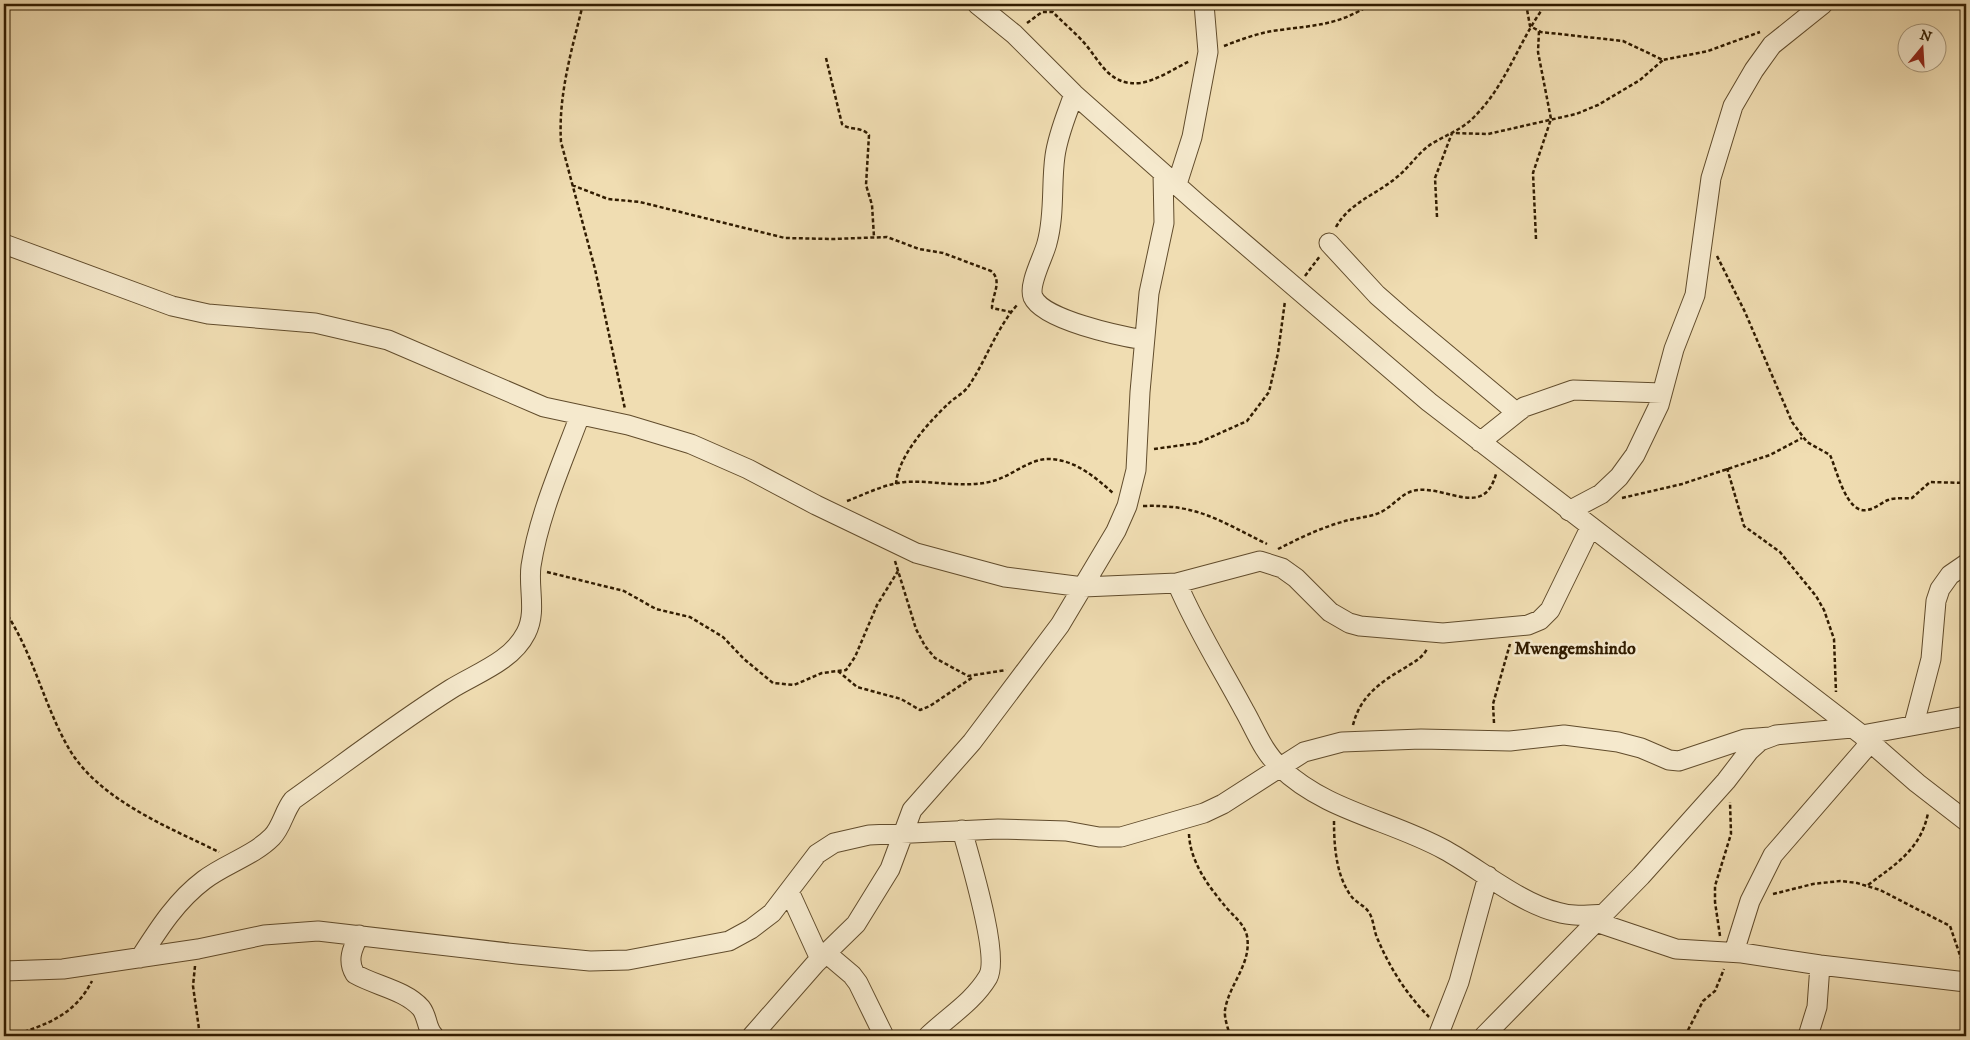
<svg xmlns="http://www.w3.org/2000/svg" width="1970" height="1040" font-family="'IM FELL DW Pica',serif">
	<rect width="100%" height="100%" fill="#f0ddb2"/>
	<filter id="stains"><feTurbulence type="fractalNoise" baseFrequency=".004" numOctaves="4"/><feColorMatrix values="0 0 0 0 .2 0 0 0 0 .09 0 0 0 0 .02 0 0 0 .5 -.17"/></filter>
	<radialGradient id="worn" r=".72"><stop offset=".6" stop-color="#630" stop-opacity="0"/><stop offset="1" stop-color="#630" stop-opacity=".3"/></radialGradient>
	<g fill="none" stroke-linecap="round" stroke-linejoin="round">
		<g stroke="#614c2c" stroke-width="21">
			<path id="minor" d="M977 4 1014 34 1074 94 1198 204 1429 402 1862 735 1917 783 1966 821
				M1074 94C1067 114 1058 134 1055 156 1051 184 1055 214 1047 243 1044 256 1028 284 1033 297 1043 320 1120 336 1144 340
				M1177 184 1192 137 1208 52 1204 4
				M1329 243 1377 295 1401 316 1516 412
				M4 244 172 306 208 314 315 323 388 340 544 407 628 425 691 444 748 469 816 505 916 553 1005 577 1083 587 1177 583 1260 561 1282 568 1296 578 1330 612 1349 623 1360 626 1443 633 1528 625 1540 620 1550 610 1590 528
				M1480 442 1524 407 1573 390 1662 393
				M1569 511 1601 494 1619 477 1635 455 1659 405 1674 349 1695 295 1711 178 1733 106 1754 70 1772 45 1823 4
				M1177 583C1196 628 1221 667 1244 710 1255 729 1263 752 1280 767 1325 811 1391 820 1445 850 1478 868 1520 903 1557 912 1573 917 1589 915 1605 914
				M1914 724 1931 659 1936 601 1940 589 1950 575 1966 564
				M1862 735 1966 716
				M789 891 820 959
				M1596 922 1676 949 1742 953 1820 965 1966 982
				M359 935C352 949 347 961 355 974 376 986 405 990 421 1008 428 1017 426 1028 434 1036
				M1734 952 1750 901 1773 855 1870 743
				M826 953 852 975 858 983 884 1036
				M140 958C158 930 176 901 204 880 225 864 253 856 272 837 282 827 284 811 293 800 345 763 397 723 451 689 477 673 512 661 526 633 537 612 528 588 531 566 539 514 562 464 580 415
				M4 971 63 969 198 949 264 935 318 931 517 954 590 961 628 960 729 941 751 929 772 913 817 854 834 843 869 835 998 829 1066 831 1099 837H1121L1204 813 1223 804 1304 752 1342 742 1421 739 1510 741 1564 735 1618 742 1641 748 1669 760 1679 761 1745 739 1770 737
				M752 1036 815 964 856 924 890 869 912 810 972 742 1060 625 1116 531 1127 506 1136 470 1140 392 1149 293 1164 223 1163 173
				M928 1036C949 1016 973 1002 988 977 1000 956 969 856 962 830
				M1438 1036 1459 982 1488 876
				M1484 1036 1641 876 1726 781 1749 751 1760 741 1776 735 1852 728
				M1808 1036 1817 1007 1820 965"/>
		</g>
		<path stroke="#311c00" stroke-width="2.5" stroke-dasharray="4 2.5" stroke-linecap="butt" d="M583 4C572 49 558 95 561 142L595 269 625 409
			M1526 4 1530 26 1541 32 1623 41 1663 60 1708 51 1760 32
			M1027 23 1042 12H1053C1063 23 1076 33 1086 45 1101 63 1110 86 1140 83 1156 81 1175 68 1190 61
			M1224 46C1242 39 1261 32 1280 30 1316 25 1339 25 1371 4
			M826 58 842 124C850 131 861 126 869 135L866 185 872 205 874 237
			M572 185 608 199 640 202 785 238 833 239 887 237 919 249 943 253 991 271C1003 281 992 295 992 308L1011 312
			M1437 217 1435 178 1452 133 1488 134 1576 114 1598 105 1640 80 1663 60
			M1336 227C1350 202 1376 195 1397 177 1410 167 1419 151 1433 143 1448 134 1463 129 1475 116 1507 84 1519 40 1546 4
			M1536 239 1533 173 1551 119 1538 52 1539 31
			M1717 256 1745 312 1792 422 1807 442 1830 455C1837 470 1846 514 1867 510 1875 509 1881 503 1888 500 1895 497 1905 499 1912 498L1930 482 1966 483
			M1305 276 1320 256
			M1154 449 1198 443 1247 421 1269 392 1278 353 1285 301
			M1727 468 1744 526 1780 552 1816 596 1824 610 1834 639 1836 692
			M896 484C898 456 928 423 948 404 955 397 965 393 970 384 987 358 997 327 1018 304
			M1622 498 1682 484 1770 455 1802 438
			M847 501C866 494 884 484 905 482 935 480 964 489 993 481 1012 476 1030 458 1050 459 1075 460 1095 477 1113 493
			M1143 506C1198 504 1220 521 1267 544
			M1278 549C1298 539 1320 528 1342 522 1356 517 1374 518 1386 509 1397 502 1404 491 1418 490 1449 487 1484 518 1496 474
			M895 561 916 629 925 646 935 658 968 676 1006 670
			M547 572 624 591 656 609 690 617 723 637 744 659 773 683 794 685 822 673 846 670 855 657 877 605 898 571
			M4 610C33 652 43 703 68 747 97 799 168 827 219 852
			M838 671 857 687 901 699 920 710 930 706 973 677
			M1494 723 1493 704 1510 644
			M1353 725C1360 697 1379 683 1403 669 1412 663 1422 659 1427 649
			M1334 821C1334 846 1336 875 1351 896 1356 903 1365 905 1370 914 1374 922 1374 932 1378 940 1390 968 1407 995 1429 1017
			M1189 834C1190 861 1208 886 1225 906 1233 916 1244 923 1247 936 1252 964 1229 984 1225 1010 1224 1018 1228 1028 1230 1036
			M1868 885C1896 864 1921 849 1928 813
			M1773 894 1813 884 1840 881 1857 883 1880 890 1950 926 1963 964
			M1720 936 1715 902V886L1731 834 1730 802
			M195 966 193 986 200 1036
			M12 1036C47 1024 74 1016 92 981
			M1685 1036 1703 1001 1715 991 1724 969"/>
		<use href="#minor" stroke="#f5e9cd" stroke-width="19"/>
	</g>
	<g text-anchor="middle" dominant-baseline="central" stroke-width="5" stroke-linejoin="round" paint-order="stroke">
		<g font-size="18" font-weight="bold" fill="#311c00" stroke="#f5e9cd">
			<text x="1575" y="649">Mwengemshindo</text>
		</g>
	</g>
	<rect width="1970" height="1040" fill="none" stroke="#f0ddb2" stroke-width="20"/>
	<rect x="5" y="5" width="1960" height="1030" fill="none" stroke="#311c00" stroke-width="2.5"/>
	<rect x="10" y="10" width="1950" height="1020" fill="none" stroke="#311c00"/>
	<g transform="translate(1922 48) rotate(18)"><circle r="24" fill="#f5e9cd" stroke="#a7977b"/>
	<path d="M0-4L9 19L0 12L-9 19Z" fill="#8f2418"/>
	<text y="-8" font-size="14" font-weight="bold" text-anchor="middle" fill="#311c00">N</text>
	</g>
	<rect width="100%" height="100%" filter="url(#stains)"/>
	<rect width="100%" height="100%" fill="url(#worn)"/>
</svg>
